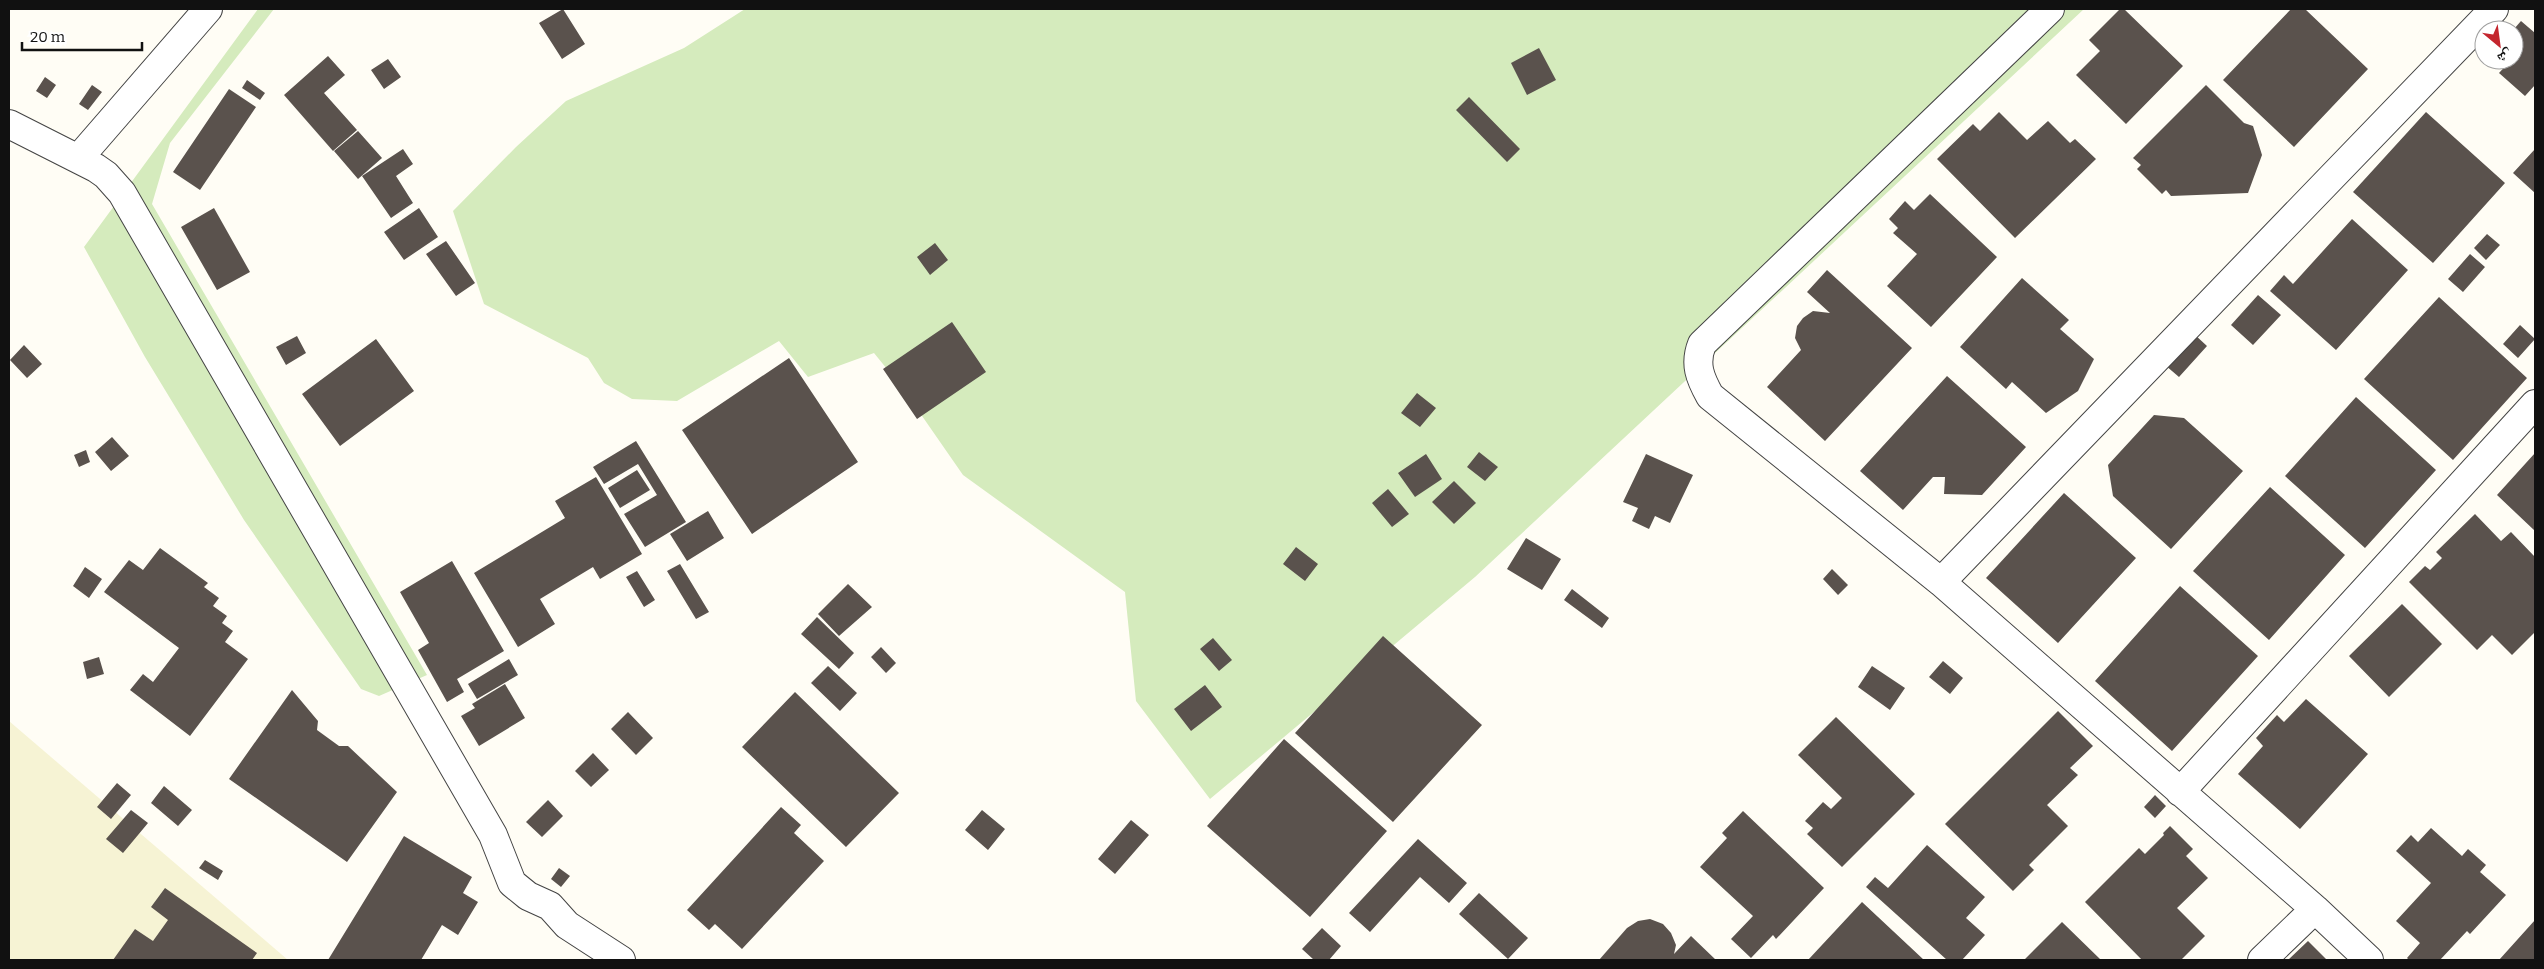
<svg xmlns="http://www.w3.org/2000/svg" width="2544" height="969" font-family="Bitter,'Noto Naskh Arabic',serif">
	<rect width="100%" height="100%" fill="#fffdf5"/>
	<path fill="#f6f3d4" d="M9 721 288 960H9Z"/>
	<path fill="#d5ebbd" d="M258 9H274L170 143 152 204 427 675 379 696 361 689 244 520 145 357 84 247Z
		M745 9H2084L1475 577 1210 799 1136 701 1125 592 963 475 904 390 874 353 808 377 779 341 677 401 632 399 604 383 588 358 484 304 453 211 516 147 566 101 684 48Z"/>
	<path fill="#5a524d" d="M563 9 585 44 562 59 539 23Z
		M2120 9H2124L2183 66 2126 124 2076 75 2100 51 2089 40Z
		M2291 9H2305L2368 69 2294 147 2223 80Z
		M2521 21 2535 33V85L2525 96 2499 73 2511 60H2514L2516 54 2514 52V29Z
		M1539 48 1556 80 1527 95 1511 63Z
		M328 56 345 75 324 93 357 130 333 151 284 95Z
		M388 59 401 77 384 89 371 70Z
		M45 77 56 85 47 98 36 91Z
		M247 80 265 93 260 100 242 88Z
		M92 85 102 92 88 110 79 104Z
		M2206 85 2244 123 2253 126 2262 155 2248 193 2171 196 2166 190 2162 194 2137 169 2141 165 2133 158Z
		M229 89 256 107 200 190 173 172Z
		M1469 97 1520 149 1507 162 1456 110Z
		M1999 112 2027 140 2048 121 2070 143 2075 139 2096 159 2015 238 1937 159 1973 124 1980 131Z
		M2426 112 2505 183 2433 263 2353 192Z
		M358 131 382 158 358 179 334 151Z
		M403 149 413 164 396 176 413 203 391 218 362 176Z
		M2535 149V193L2513 173Z
		M1930 194 1997 257 1931 327 1887 286 1917 254 1893 233 1898 228 1889 219 1905 201 1914 210Z
		M214 208 250 272 217 290 181 227Z
		M419 208 438 237 404 260 384 232Z
		M2352 219 2408 270 2336 350 2270 291 2284 275 2293 284Z
		M2487 234 2500 245 2486 260 2474 248Z
		M446 241 475 283 456 296 426 254Z
		M935 243 948 260 930 275 917 257Z
		M2470 254 2485 267 2463 292 2448 279Z
		M1827 270 1912 348 1825 441 1767 387 1801 350 1795 338 1797 326 1803 318 1813 311 1830 313 1807 292Z
		M2022 278 2069 320 2060 329 2094 359 2078 391 2046 413 2012 382 2006 389 1960 347Z
		M2258 295 2281 315 2253 345 2231 325Z
		M2439 297 2527 378 2453 460 2364 379Z
		M952 322 986 372 917 419 883 369Z
		M2520 325 2535 339 2518 358 2503 344Z
		M2194 334 2207 346 2179 377 2165 365Z
		M297 336 306 353 286 365 276 347Z
		M376 339 414 391 340 446 302 394Z
		M24 345 42 364 27 378 10 360Z
		M789 358 858 462 752 534 682 430Z
		M1947 376 2026 447 1982 495 1944 494 1945 477H1933L1903 510 1860 471Z
		M1417 393 1436 408 1420 427 1401 413Z
		M2356 397 2436 470 2365 548 2285 476Z
		M2154 415 2184 418 2243 471 2171 549 2113 496 2108 465Z
		M112 437 129 456 111 471 95 452Z
		M636 441 686 522 645 547 624 514 657 495 638 464 604 484 593 467Z
		M86 450 90 462 79 467 74 455Z
		M1479 452 1498 467 1485 481 1467 467Z
		M2535 453V531L2497 495Z
		M1426 454 1442 479 1415 497 1398 473Z
		M1646 454 1693 475 1670 523 1655 516 1649 529 1632 521 1638 508 1623 502Z
		M637 470 650 490 620 508 608 488Z
		M596 477 642 554 600 579 593 567 540 599 555 624 518 647 474 573 565 518 555 501Z
		M1454 481 1476 503 1454 524 1432 502Z
		M2270 487 2345 555 2269 640 2193 571Z
		M1388 489 1409 514 1392 527 1372 503Z
		M2064 493 2136 558 2058 643 1986 578Z
		M708 511 724 538 687 561 670 534Z
		M2475 514 2501 541 2511 532 2535 557V632L2512 655 2492 635 2477 650 2409 582 2425 566 2430 570 2442 558 2436 552Z
		M1526 538 1561 559 1542 590 1507 569Z
		M1296 547 1318 564 1305 581 1283 564Z
		M160 548 208 583 204 587 219 598 213 606 227 616 222 623 233 631 225 642 248 659 190 736 130 690 143 674 153 682 179 648 104 592 129 560 143 570Z
		M452 561 504 651 457 679 464 692 447 702 418 650 429 643 400 592Z
		M680 564 709 612 696 619 667 571Z
		M85 567 102 579 89 598 73 586Z
		M1832 569 1848 585 1838 595 1823 579Z
		M637 571 655 600 644 607 626 577Z
		M848 584 872 607 839 636 818 614Z
		M2180 586 2258 656 2172 751 2095 681Z
		M1572 589 1609 618 1602 628 1564 600Z
		M2402 604 2442 644 2389 697 2349 656Z
		M817 617 854 653 839 669 801 634Z
		M1383 636 1482 725 1393 822 1295 733Z
		M1213 638 1232 660 1219 671 1200 649Z
		M881 647 896 663 886 673 871 657Z
		M99 657 104 674 87 679 83 662Z
		M509 659 518 675 477 699 468 684Z
		M1943 661 1963 678 1950 694 1929 677Z
		M828 666 857 693 840 711 811 683Z
		M1872 666 1905 688 1890 710 1858 687Z
		M505 684 525 718 479 746 461 716 475 708 472 704Z
		M1205 685 1222 707 1191 731 1174 709Z
		M292 690 318 721 317 730 339 746H348L397 792 347 862 229 779Z
		M795 692 899 793 846 847 742 747Z
		M2306 699 2368 754 2300 829 2238 774 2263 746 2256 738 2277 715 2284 722Z
		M2058 711 2093 746 2070 768 2078 775 2047 805 2068 826 2029 865 2034 870 2013 891 1945 824Z
		M628 712 653 738 636 755 611 729Z
		M1836 717 1915 794 1842 867 1807 834 1813 828 1805 821 1823 802 1831 809 1842 798 1798 755Z
		M1284 739 1387 831 1310 917 1207 826Z
		M593 753 609 770 591 787 575 771Z
		M117 783 131 795 111 819 97 807Z
		M164 786 192 810 178 826 151 803Z
		M2155 795 2166 806 2155 818 2144 807Z
		M548 800 563 816 542 837 526 822Z
		M781 807 801 825 794 833 824 861 742 949 715 924 709 930 687 910Z
		M131 810 148 823 123 853 106 839Z
		M982 810 1005 829 988 850 965 830Z
		M1743 811 1824 888 1776 939 1773 935 1751 958 1731 939 1753 916 1700 867 1727 838 1722 833Z
		M1131 820 1149 835 1115 874 1098 859Z
		M2170 826 2193 849 2186 856 2208 878 2177 908 2205 936 2181 960H2142L2085 902 2139 848 2145 854 2164 835 2163 833Z
		M2431 828 2462 856 2468 849 2486 865 2480 872 2506 895 2470 934 2467 931 2440 960H2409L2407 958 2420 943 2396 921 2431 883 2396 851 2411 835 2418 842Z
		M404 836 472 877 463 893 478 902 458 935 442 925 421 960H328Z
		M1418 839 1467 883 1449 903 1420 877 1370 932 1349 913Z
		M1927 845 1985 897 1966 918 1985 935 1962 960H1947L1866 887 1875 877 1888 888Z
		M205 860 223 871 218 880 199 868Z
		M559 868 570 876 561 887 551 879Z
		M165 888 257 953 252 960H113L135 929 153 941 168 920 151 907Z
		M1479 893 1528 938 1508 959 1459 914Z
		M1862 902 1924 960H1808Z
		M1650 919 1663 924 1671 933 1676 945 1674 954 1691 936 1716 960H1599L1627 928 1638 921Z
		M2535 920V960H2499Z
		M2062 922 2101 960H2024Z
		M1322 928 1341 946 1329 960H1314L1302 949Z
		M2308 941 2327 960H2288Z"/>
	<g fill="none" stroke-linecap="round" stroke-linejoin="round">
		<g stroke="#444" stroke-width="30">
			<path id="minor" d="M2050 9 1702 344C1694 364 1700 378 1710 396L1941 582 2315 909 2369 960
				M9 124 96 168 106 175 122 193 493 835 512 883 528 896 550 906 567 925 621 960
				M78 159 208 9
				M1941 582 2494 9
				M2180 792 2535 404
				M2262 960 2315 909"/>
		</g>
		<use href="#minor" stroke="#fff" stroke-width="28"/>
	</g>
	<rect width="2544" height="969" fill="none" stroke="#111111" stroke-width="20"/>
	<g transform="translate(2499 45) rotate(151)"><circle r="24" fill="#ffffff" stroke="#a0a0a0"/>
	<path d="M0-4L9 19L0 12L-9 19Z" fill="#c4262e"/>
	<text y="-8" font-size="14" font-weight="bold" text-anchor="middle" fill="#111111">ش</text>
	</g>
	<path d="M22 42v8h120v-8" fill="none" stroke="#111111" stroke-width="2.5"/>
	<text x="30" y="42" font-size="15" fill="#111111" stroke="#ffffff" stroke-width="4" paint-order="stroke">20 m</text>
</svg>
